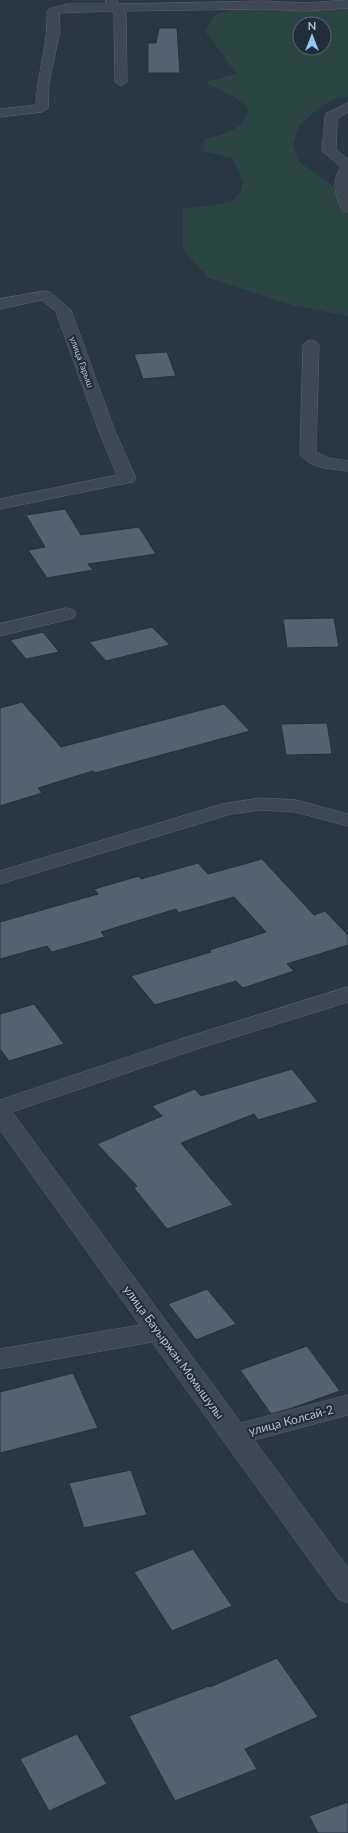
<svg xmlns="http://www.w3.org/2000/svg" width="348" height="1833" font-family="Lato,sans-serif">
	<rect width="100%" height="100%" fill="#293743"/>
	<path fill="#2b4444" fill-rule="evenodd" d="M348 7V97L331 100 312 114 299 126 293 146 298 161 333 186 341 206 348 214V316L296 306 208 278 183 250V209L231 202 241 191 243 181 232 158 203 151 204 139C225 134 240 132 249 111 237 93 221 93 205 82L237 74 205 31 216 14 236 9ZM300 24H324V48H300Z"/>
	<path fill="#546270" stroke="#242f3a" d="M159 28H177L180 73H148V43H156Z
		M167 352 176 376 143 379 134 354Z
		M65 509 81 535 139 527 156 554 88 564 93 570 47 578 28 550 45 547 26 515Z
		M334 618 339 647 287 648 283 619Z
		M152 627 170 645 106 661 89 642Z
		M43 632 59 652 26 659 10 640Z
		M22 702 61 747 224 704 250 731 95 773 93 771 38 788 42 793 0 806V708Z
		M327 723 332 754 286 755 281 724Z
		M262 859 314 915 325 911 348 935V945L287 964 294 971 243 988 236 981 155 1005 131 976 211 952 209 950 266 932 234 897 178 913 176 909 101 932 105 937 52 952 47 946 0 959V922L98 894 94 889 139 876 141 879 198 863 208 874Z
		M34 1004 64 1044 9 1061 0 1049V1014Z
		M292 1069 318 1102 258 1120 254 1114 181 1143 233 1205 167 1229 134 1188 137 1186 97 1144 162 1116 152 1106 195 1089 201 1096Z
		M207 1289 236 1324 196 1340 168 1304Z
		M307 1346 340 1391 292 1408 271 1414 240 1370Z
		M73 1373 98 1428 0 1453V1392Z
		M131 1470 147 1515 84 1528 69 1483Z
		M193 1549 232 1606 172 1631 134 1572Z
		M277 1658 318 1717 245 1749 257 1769 175 1801 129 1716 209 1686 210 1687Z
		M77 1734 107 1784 49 1811 20 1759Z
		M348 1802V1833H318L309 1816Z"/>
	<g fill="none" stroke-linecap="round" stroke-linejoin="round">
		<g stroke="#5b6670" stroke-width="1">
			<path id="minor" d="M106 0H118L117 4 263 1 306 3 348 0V8L306 11 263 9 124 11 126 13 127 82 121 86 115 82 114 14 111 11 59 13 60 31 49 83 48 108 42 112 0 117V109L36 105C37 73 49 43 47 11L49 9 67 4H105Z
				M348 103V112L337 119 336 150 348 159V212L343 211 341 208C335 192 331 182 341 167L322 151 325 117 326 114Z
				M45 291 50 292 71 310 114 429 136 478 133 482 127 483 0 509V499L117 475 98 429 56 312 42 300 0 309V299Z
				M311 340 316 342 319 345 316 452 328 458 348 461V471C332 469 310 469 300 454L303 345 306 342Z
				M67 608 74 610 76 614 74 618 0 636V624Z
				M260 798 296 800 348 814V826L295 812 260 810 231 814 0 884V871L222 804Z
				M348 987V1002L197 1049 12 1112 241 1423 348 1395V1415L254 1440 348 1568V1603L338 1599 152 1342 0 1369V1349L140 1325 0 1130V1100L181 1039Z"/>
		</g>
		<use href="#minor" fill="#3d4853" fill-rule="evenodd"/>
	</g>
	<g text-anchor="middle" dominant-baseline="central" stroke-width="4" stroke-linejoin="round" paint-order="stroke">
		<g font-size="9" fill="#bac3cc" stroke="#212d38">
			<text transform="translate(82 362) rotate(70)">улица Гарыш</text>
		</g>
		<g font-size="12" fill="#bac3cc" stroke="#212d38">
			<text transform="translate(174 1352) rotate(54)">улица Бауыржан Момышулы</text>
			<text transform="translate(291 1420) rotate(-15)">улица Колсай-2</text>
		</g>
	</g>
	<g transform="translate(312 36)"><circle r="19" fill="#212d38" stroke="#5e6973"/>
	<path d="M0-3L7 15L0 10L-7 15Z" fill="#97c6f5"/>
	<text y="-6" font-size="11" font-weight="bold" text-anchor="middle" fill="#bac3cc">N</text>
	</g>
</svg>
